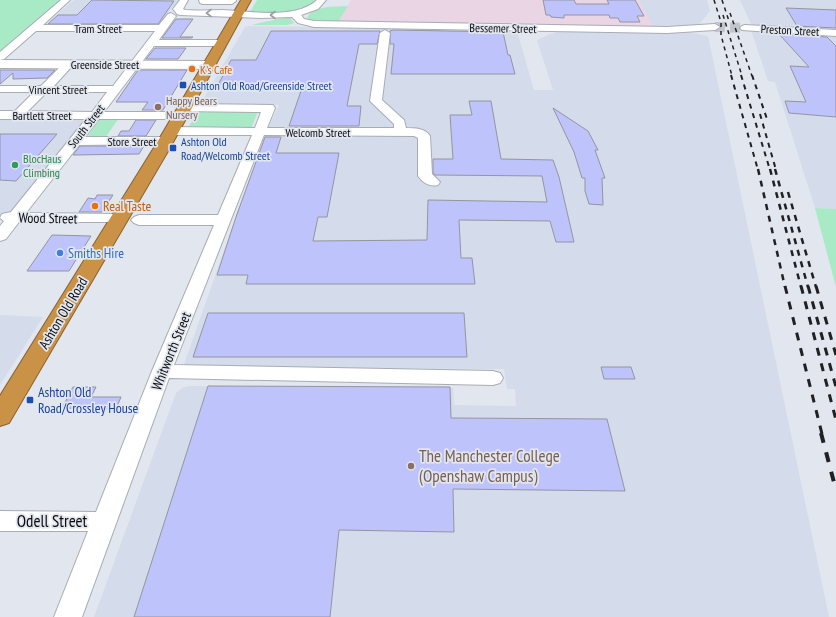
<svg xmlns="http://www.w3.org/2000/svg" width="836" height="617" font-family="'PT Sans Narrow',sans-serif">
	<rect width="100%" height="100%" fill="#e2e6ee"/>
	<path fill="#e9d5e4" d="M351 0H639L654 28 338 22Z"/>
	<path fill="#d4dbea" d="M74 0H179L156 27H42Z
		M639 0H707L710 11 698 26 654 28Z
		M740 0H836V209L815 208 775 82 768 81 751 30 752 26Z
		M249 26 517 31 534 90H553L537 40 548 35 563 30 692 33 708 36 829 617H94L176 393 182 388 189 386 453 388 454 405 516 406 515 389H507L504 369 183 367 265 134 279 105H200L245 27Z
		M0 116H92L9 215H0Z
		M0 315 43 317 0 385Z"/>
	<path fill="#a8e9c6" d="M0 0H62L0 53Z
		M257 0H315C306 17 267 12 250 12Z
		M348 6 338 22H315L307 18C313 5 336 7 348 6Z
		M283 18H290L294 23 287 25H251Z
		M198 111H258L251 129 188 128Z
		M101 118H119L105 138H86Z
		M815 208 836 209V287Z"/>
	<path fill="#bec3fc" stroke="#94959e" d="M92 0 174 1 158 24H48L58 15H77Z
		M543 0H574L576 4H609L607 0H635L644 16H637L640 22H620L618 18H610L609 15H564V18L551 17 550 15H546Z
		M786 8 836 10V28L797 26Z
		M176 19H193L180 37H193L191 38H162Z
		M393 30 503 32 508 55H510L515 74H391L394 44H390V31Z
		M271 31H380L377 44H359L347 106H361L359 126H289L303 85H218L231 60H256Z
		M779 34 827 37 836 46V117L789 113 785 101 806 102 790 66 809 67Z
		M155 48H186L178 59H146Z
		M0 70H55L47 78 13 79V73L0 84Z
		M138 70H187L163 110H142L148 102H116Z
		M469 101H491L501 159 553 160 559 177 574 242H556L550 221 459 220 461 258H472L475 284H246L248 275H217L236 217 265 137H281L276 153H339L327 217H318L313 241 427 240 428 200 547 202 542 176 435 175 433 173V159H453L450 115H472Z
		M553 108 588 131 598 150H595L605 178H602L603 205 589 204 585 191V178H582L574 152Z
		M136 120H156L146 136H118L121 131H129Z
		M0 134H57L16 181 0 180Z
		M80 146H144L139 154 73 155Z
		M97 195H113L102 212H79L88 198 95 199Z
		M52 235 91 236 69 271H27Z
		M208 313H464L467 357H193Z
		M601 367H631L635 379H604Z
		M208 386 450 387 451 418 607 419 625 491 453 489 454 532 339 530 330 617H134Z
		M73 387H96L91 397H121L116 409 62 408Z"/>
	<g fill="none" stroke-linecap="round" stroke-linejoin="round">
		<path stroke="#c2c5cc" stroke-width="10" stroke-dasharray="10 5" stroke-linecap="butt" d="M715 27 745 28"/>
		<g stroke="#a8acb4" stroke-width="2">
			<path id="street" d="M61 0H70L43 25H159L168 14 171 13 176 16 159 40H222L227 43 222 46H154L104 112H180L184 113 186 116 184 119H99L85 137H166L171 138 173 141 171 144 79 145 26 213 119 214 124 216 127 219 124 222H19L6 239 0 241V226L4 221 0 218 2 214 11 212 86 119H0V111H15L34 92H0V86H41L65 62 69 61 74 64 54 86H113L155 31H36L4 59 0 60V52ZM47 92H107L92 112 28 111Z
				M180 0H188L183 9 185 10C198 11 210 10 223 10 250 11 296 20 317 0H326L318 9 301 15 304 19 314 21 667 27 715 24 720 27 715 30 667 33 314 27 298 23 292 17 261 18 180 15 177 14 173 9Z
				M199 0H236V1L232 4H203L200 3Z
				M745 25 836 30V36L742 30 740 28 742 26Z
				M385 30 390 33 382 100 404 120 406 128C415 128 425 128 430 136L432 174 440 182 438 185C430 187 423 183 418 176V138L414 136 264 135 174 365 493 371 500 373 503 378 500 383 493 385 169 378 82 617H54L88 531H0V511L96 512 152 371 214 225H139L134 223 131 220 134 217 139 215H218L252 135H171L165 131 171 127 255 128 261 112 180 111 178 108 180 105 184 104 273 105 275 108 267 128H394V124L370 101 380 33Z"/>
		</g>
		<g stroke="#a8acb4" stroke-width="2">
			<path id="secondary" d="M0 60 209 61 214 62 216 65 214 68 209 69 0 68Z"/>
		</g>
		<g stroke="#876332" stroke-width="2">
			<path id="highway" d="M241 0H251L171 146 9 423 0 426V396L155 146Z"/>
		</g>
		<use href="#street" fill="#fff" fill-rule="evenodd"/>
		<use href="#secondary" fill="#fff" fill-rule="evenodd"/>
		<use href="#highway" fill="#ca9246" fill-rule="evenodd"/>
		<path stroke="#202125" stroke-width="1.5" stroke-dasharray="4 4" stroke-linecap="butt" d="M714 0 721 22V35L732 76
			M722 0 729 21
			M730 13 752 76
			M723 15 742 76"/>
		<path stroke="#202125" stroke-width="2" stroke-dasharray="5 5" stroke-linecap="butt" d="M731 75 758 170
			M741 75 770 170
			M752 75 767 119
			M760 114 776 170"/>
		<path stroke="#202125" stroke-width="2.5" stroke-dasharray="6 6" stroke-linecap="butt" d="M758 169 785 287
			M770 169 801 287
			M775 169 808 287
			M788 192 816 287"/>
		<path stroke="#202125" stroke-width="3" stroke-dasharray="8 8" stroke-linecap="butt" d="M785 286 822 434
			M801 286 836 420
			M808 286 836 387
			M816 286 836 355"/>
		<path stroke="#202125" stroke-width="4" stroke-dasharray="10 10" stroke-linecap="butt" d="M821 433 836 490"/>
	</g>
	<defs><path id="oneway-chevron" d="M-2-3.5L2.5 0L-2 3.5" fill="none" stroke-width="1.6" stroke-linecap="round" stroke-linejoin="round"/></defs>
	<g stroke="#9d9d9f">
		<use href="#oneway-chevron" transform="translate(209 13) rotate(-180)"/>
		<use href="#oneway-chevron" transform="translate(273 15) rotate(180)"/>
	</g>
	<g fill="#e8710a" stroke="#e2e6ee" stroke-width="1.5">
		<circle cx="192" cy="69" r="4"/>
		<circle cx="95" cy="206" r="4"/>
	</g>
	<g fill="#1a4fb4" stroke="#e2e6ee" stroke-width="1.5">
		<rect x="179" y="81" width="8" height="8" rx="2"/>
		<rect x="169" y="144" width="8" height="8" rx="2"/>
		<rect x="26" y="396" width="8" height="8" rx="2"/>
	</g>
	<g fill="#8d6e63" stroke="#e2e6ee" stroke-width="1.5">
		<circle cx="158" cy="107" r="4"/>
		<circle cx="411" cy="466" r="4"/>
	</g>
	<circle fill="#2e9e5b" stroke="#e2e6ee" stroke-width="1.5" cx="15" cy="165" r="4"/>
	<circle fill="#3f7fe0" stroke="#e2e6ee" stroke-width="1.5" cx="60" cy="253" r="4"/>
	<g text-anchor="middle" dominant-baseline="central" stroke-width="3.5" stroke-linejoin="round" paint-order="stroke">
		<g font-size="12" fill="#0a0b0e" stroke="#e2e6ee">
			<text x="98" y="28">Tram Street</text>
			<text transform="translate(503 28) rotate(1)">Bessemer Street</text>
			<text transform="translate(790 30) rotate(3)">Preston Street</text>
			<text x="105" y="64">Greenside Street</text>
			<text x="58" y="89">Vincent Street</text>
			<text x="42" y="115">Bartlett Street</text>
			<text transform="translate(86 126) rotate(-52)">South Street</text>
			<text x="318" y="132">Welcomb Street</text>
			<text x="132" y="141">Store Street</text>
		</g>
		<g font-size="12" fill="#c56008" stroke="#e2e6ee" text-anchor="start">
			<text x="200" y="69">K's Cafe</text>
		</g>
		<g font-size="12" fill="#164399" stroke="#e2e6ee" text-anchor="start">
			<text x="191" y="85">Ashton Old Road/Greenside Street</text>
			<text x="181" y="141">Ashton Old<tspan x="181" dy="14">Road/Welcomb Street</tspan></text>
		</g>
		<g font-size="12" fill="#785e54" stroke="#e2e6ee" text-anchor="start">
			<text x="166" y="100">Happy Bears<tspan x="166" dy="14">Nursery</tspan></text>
		</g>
		<g font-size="12" fill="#27864d" stroke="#e2e6ee" text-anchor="start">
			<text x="23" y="158">BlocHaus<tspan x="23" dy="14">Climbing</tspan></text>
		</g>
		<g font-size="14" fill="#c56008" stroke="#e2e6ee" text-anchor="start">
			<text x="103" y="206">Real Taste</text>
		</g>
		<g font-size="14" fill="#0a0b0e" stroke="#e2e6ee">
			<text transform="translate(48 218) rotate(1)">Wood Street</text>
			<text transform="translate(63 313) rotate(-59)">Ashton Old Road</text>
			<text transform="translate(171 351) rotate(-68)">Whitworth Street</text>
		</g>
		<g font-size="14" fill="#366cbe" stroke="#e2e6ee" text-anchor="start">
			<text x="68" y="253">Smiths Hire</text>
		</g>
		<g font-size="14" fill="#164399" stroke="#e2e6ee" text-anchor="start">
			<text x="38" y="392">Ashton Old<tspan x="38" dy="16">Road/Crossley House</tspan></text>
		</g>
		<g font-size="17" fill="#785e54" stroke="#e2e6ee" text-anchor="start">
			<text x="419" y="456">The Manchester College<tspan x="419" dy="20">(Openshaw Campus)</tspan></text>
		</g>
		<g font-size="17" fill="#0a0b0e" stroke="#e2e6ee">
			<text x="52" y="521">Odell Street</text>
		</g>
	</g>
</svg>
